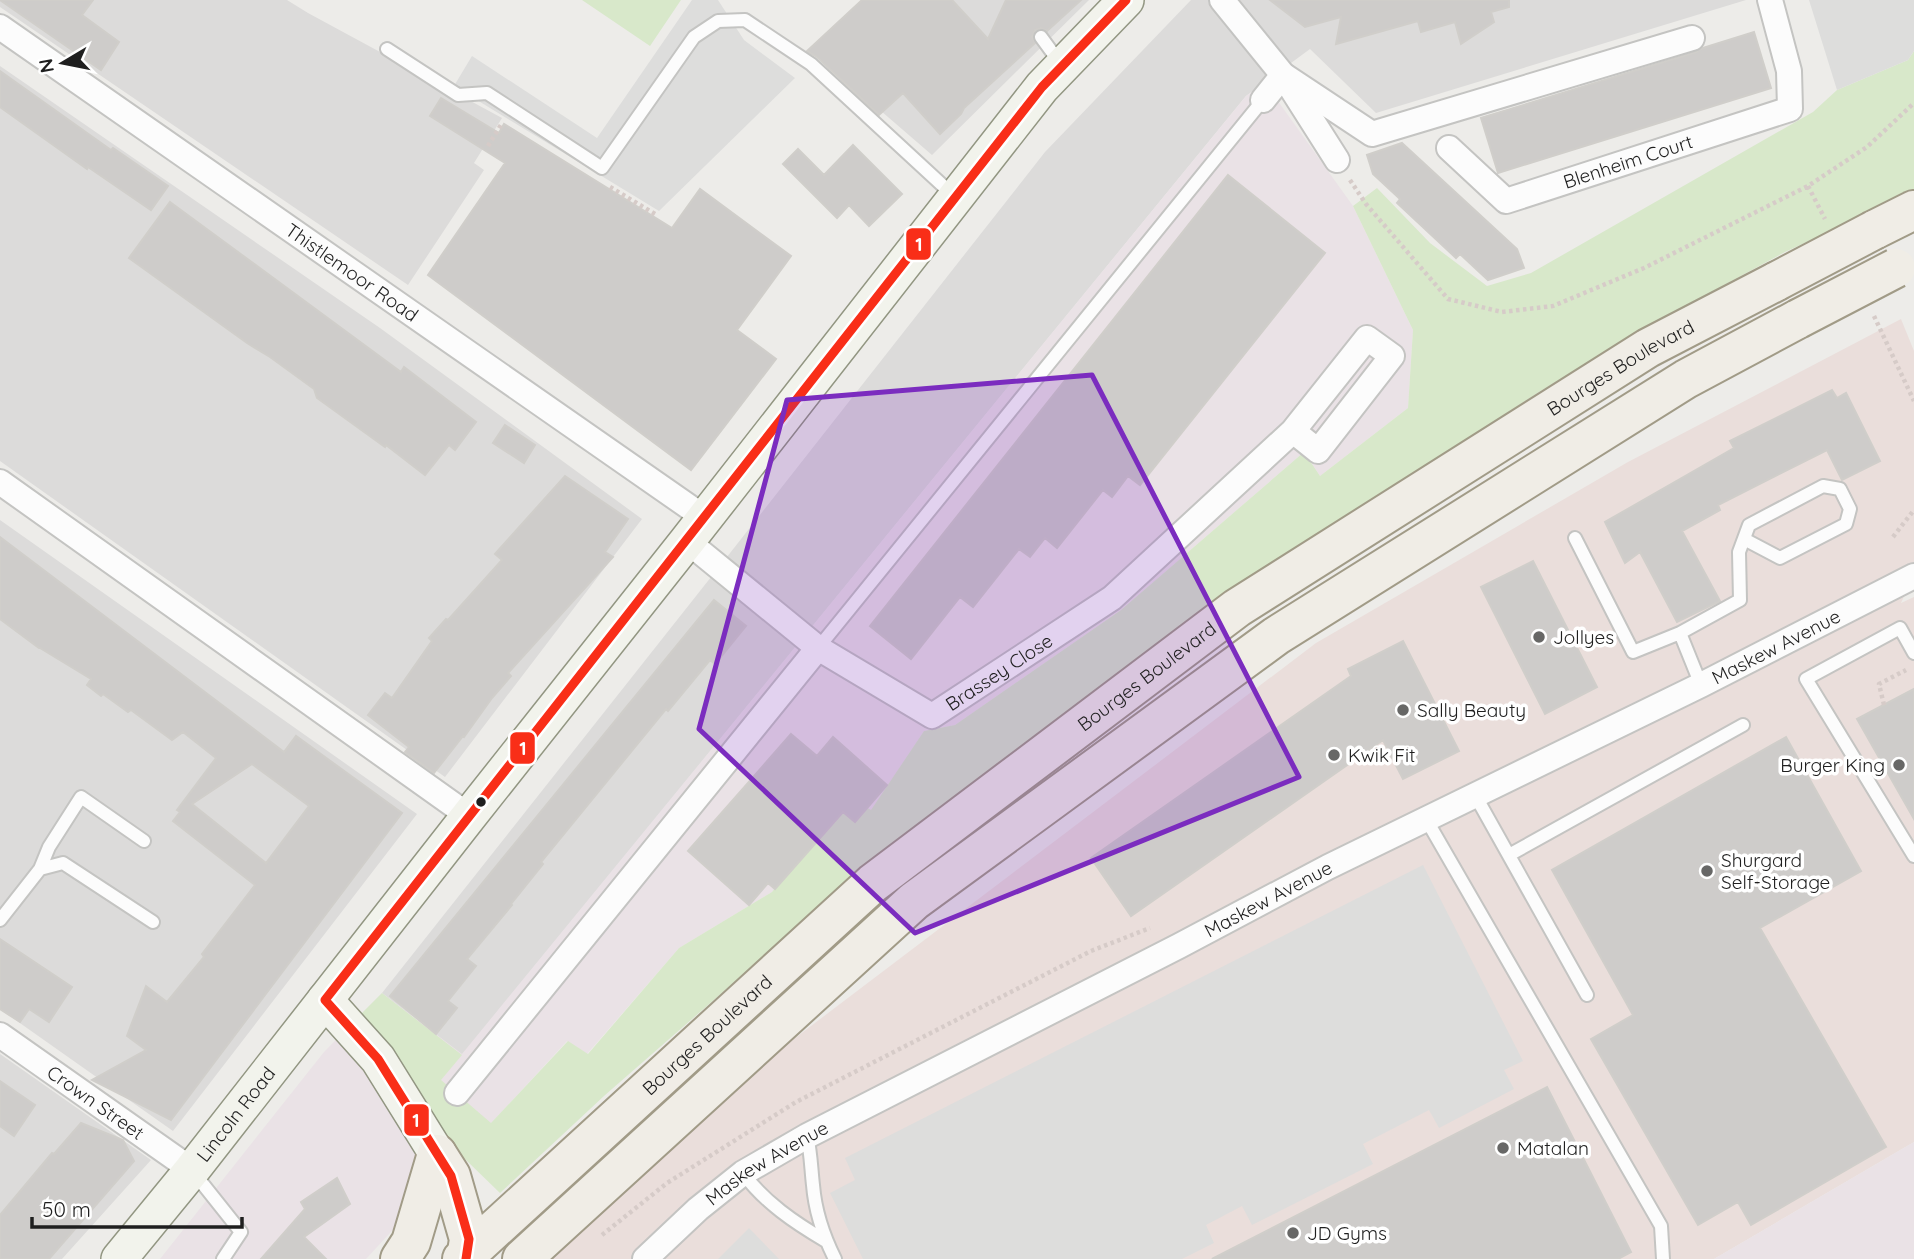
<svg xmlns="http://www.w3.org/2000/svg" width="1914" height="1259" font-family="Quicksand,sans-serif">
	<rect width="100%" height="100%" fill="#edece9"/>
	<path fill="#dcdbda" d="M0 0H287L308 13 502 118 474 163 484 170 408 285 0 7Z
		M867 0H1089L932 155 815 54Z
		M1191 0H1746L1376 113 1310 49 1246 96 462 1055 382 993 734 548 1045 152Z
		M0 66 380 328 642 519 445 777 0 461Z
		M0 520 417 814 173 1131 0 1009Z
		M0 1054 151 1160 62 1259H0Z"/>
	<path fill="#eadedb" d="M1901 319 1914 351V574L1901 603 1914 597V1142L1714 1259H541L749 1073 1316 643 1628 462Z"/>
	<path fill="#eae2e6" d="M1265 83 1353 206 1413 330 1408 408 1320 476 1304 452 1121 610 955 725 924 731 871 811 846 797 772 892 679 948 587 1054 567 1041 366 1259H160L324 1052 382 993 462 1054 1246 96Z
		M1914 1142V1259H1714Z"/>
	<path fill="#d8e8ca" d="M582 0H681L650 46Z
		M1914 51V193L1785 252 1645 328 1539 392 1337 523 859 873 604 1096 500 1193 436 1131 356 1019 382 993 462 1055 441 1080 491 1123 568 1041 588 1054 679 948 772 892 847 796 871 810 924 731 955 725 1121 610 1304 452 1320 476 1408 408 1413 330 1353 206 1377 188 1430 243 1487 286 1531 273 1813 112 1837 90 1908 60Z"/>
	<path fill="#dddddc" d="M692 0H718L744 40 795 78 659 211 454 86 472 56 597 138Z
		M1809 0H1914V51L1908 60 1837 90Z
		M1423 865 1523 1061 1504 1070 1514 1089 1439 1128 1429 1110 1363 1144 1373 1164 1252 1225 1242 1206 1206 1225 1214 1243 1182 1259H863L830 1193 855 1180 845 1158Z
		M749 1228 779 1259H718Z"/>
	<path fill="#ceccca" stroke="#d0ceca" stroke-width="2" fill-rule="evenodd" d="M0 0H93L82 15 119 42 101 70Z
		M862 0H952L988 39 1006 0H1081L1047 31 1041 28 1035 30 1032 37 1035 43 964 108 961 114 940 134 903 93 879 115 817 57 807 51Z
		M1270 0H1509V7L1491 12 1494 22 1461 44 1455 22 1421 32 1418 21 1336 44 1341 17 1305 27Z
		M1754 32 1771 88 1498 173 1481 118 1696 52 1703 48Z
		M0 71 111 150 113 148 168 186 151 210 88 167 87 169 0 107Z
		M441 98 499 133 504 124 672 228 700 189 791 256 737 330 776 359 691 470 428 275 505 163 430 116Z
		M1402 143 1517 249 1524 268 1488 280 1460 254 1456 258 1397 203 1400 199 1373 174 1367 155Z
		M853 145 902 194 869 226 849 205 837 218 783 164 798 149 824 175Z
		M1228 175 1325 253 1140 485 1128 476 1112 497 1103 490 1057 548 1045 538 1030 557 1019 549 973 607 960 597 911 659 870 626Z
		M170 202 401 372 404 367 476 422 455 450 449 445 425 475 386 445 385 447 317 398 314 389 270 357 247 343 129 258Z
		M1832 390 1837 398 1846 393 1880 461 1842 480 1827 450 1718 505 1720 510 1682 531 1720 601 1677 622 1640 552 1625 563 1605 522 1734 448 1730 441Z
		M505 425 535 445 524 463 493 443Z
		M565 476 628 519 605 552 613 557 508 673 511 676 492 698 464 737 463 736 434 773 405 752 409 747 368 715 385 693 392 698 432 641 429 638 446 619 448 620 502 560 495 554Z
		M0 537 284 752 296 736 402 813 171 1120 92 1080 146 1050 127 1036 146 986 167 1002 204 957 202 954 255 885 173 821 180 812 177 810 216 758 183 732 172 740 131 710 128 712 103 694 101 696 87 685 91 679 40 648H39L0 619ZM252 764 309 806 266 863 192 804Z
		M1533 561 1597 687 1545 714 1481 587Z
		M714 600 746 626 715 664 710 660 668 711 666 709 541 862 543 864 511 904 512 905 467 959 476 966 448 1001 457 1008 436 1034 390 996Z
		M1403 641 1459 751 1403 779 1383 740 1131 916 1091 858 1351 676 1348 669Z
		M1914 689V819L1857 719Z
		M791 734 817 756 833 737 887 785 855 822 843 812 775 889 768 883 749 905 688 851Z
		M1786 737 1861 871 1760 928 1886 1147 1751 1225 1738 1202 1698 1225 1591 1039 1633 1015 1552 870Z
		M0 939 72 987 49 1022 29 1009 20 1022 0 1009Z
		M0 1081 35 1105 14 1136 0 1126Z
		M1547 1087 1631 1252 1618 1259H1212Z
		M81 1123 123 1140 134 1161 49 1259H0V1215L52 1153 54 1154Z
		M337 1178 350 1204 304 1237 326 1259H261L305 1209 301 1202Z"/>
	<g fill="none" stroke-linecap="round" stroke-linejoin="round">
		<g stroke="#c4c4c2" stroke-width="16">
			<path id="lane" d="M1041 37 1060 63
				M387 49 458 95 487 93 602 168 694 37 718 21 745 20 811 64 953 195
				M1575 538 1633 652 1680 633 1740 600 1739 552 1749 525 1823 486 1840 489 1850 509 1846 524 1780 558 1744 539
				M1680 633 1701 685
				M818 648 1263 100
				M1914 653 1900 628 1806 679 1914 856
				M1475 795 1587 995
				M1426 819 1661 1226 1663 1259
				M1509 855 1743 725
				M40 869 63 863 153 922
				M0 920 40 869 49 847 81 797 144 841
				M807 1136C811 1153 811 1168 813 1185 815 1210 824 1237 835 1259
				M194 1173 241 1232 223 1259
				M743 1173C764 1202 795 1223 826 1241"/>
		</g>
		<g stroke="#c4c4c2" stroke-width="28">
			<g id="street">
				<path d="M1222 0 1283 75 1372 134 1692 38"/>
				<path id="s1" d="M0 27 705 518"/>
				<path d="M1263 100 1283 75 1337 160"/>
				<path id="s2" d="M1449 148 1506 201 1790 109 1789 71 1770 0"/>
				<path d="M0 482 469 816"/>
				<path id="s3" d="M687 541 818 648 932 716 1112 598 1293 431 1367 338 1392 356 1318 451 1293 431"/>
				<path id="s4" d="M0 1035 192 1170"/>
				<path d="M457 1093 818 648"/>
				<path id="s5" d="M645 1259 698 1209 743 1173 807 1136 1179 946 1328 867 1701 685 1914 576"/>
			</g>
		</g>
		<g stroke="#929682" stroke-width="38">
			<g id="secondary">
				<path d="M325 1000 378 1059 437 1154"/>
				<path id="s6" d="M119 1259 192 1170 469 816 687 541 1042 87 1126 0"/>
			</g>
		</g>
		<g stroke="#a19b87" stroke-width="42">
			<g id="primary">
				<path d="M1874 230 1914 210"/>
				<path d="M437 1154 451 1176 469 1239 466 1259"/>
				<path d="M400 1259 411 1242 437 1154"/>
				<path id="s7" d="M462 1259 873 883 1237 608 1648 348 1777 281"/>
				<path d="M522 1259 914 901 1276 636 1686 379 1798 319"/>
			</g>
		</g>
		<path stroke="#d6cbc8" stroke-width="4.5" stroke-dasharray="3.5 3.5" stroke-linecap="butt" d="M488 146 502 123
			M1350 180 1366 204 1448 299 1502 312 1553 306 1644 268 1808 186 1867 147 1914 103
			M1808 186 1825 219
			M610 187 655 214
			M1874 316 1914 401
			M1893 537 1914 510
			M1884 705 1879 684 1906 670
			M602 1235 667 1183 796 1102 1091 951 1150 928"/>
		<use href="#lane" stroke="#fcfcfc" stroke-width="12"/>
		<use href="#street" stroke="#fcfcfc" stroke-width="24"/>
		<use href="#secondary" stroke="#f2f3ec" stroke-width="35"/>
		<use href="#primary" stroke="#f0ede6" stroke-width="38"/>
		<g stroke="#a19b87" stroke-width="42" stroke-linecap="butt">
			<path id="primary-bridge" d="M1777 281 1874 230
				M1798 319 1896 268"/>
		</g>
		<use href="#primary-bridge" stroke="#f0ede6" stroke-width="38"/>
		<g stroke="#fff" stroke-width="14">
			<path id="bus-1" d="M325 1000 1042 87 1126 0
				M325 1000 378 1059 451 1176 469 1239 466 1259"/>
		</g>
		<use href="#bus-1" stroke="#f92e18" stroke-width="9"/>
	</g>
	<path fill="#7b2cbf" fill-opacity="0.2" stroke="#7b2cbf" stroke-width="5" stroke-linejoin="round" d="M1092 375 1299 777 915 933 699 729 787 400Z"/>
	<g fill="#676766" stroke="#fff" stroke-width="2.5">
		<circle cx="1539" cy="637" r="7"/>
		<circle cx="1403" cy="710" r="7"/>
		<circle cx="1334" cy="755" r="7"/>
		<circle cx="1899" cy="765" r="7"/>
		<circle cx="1707" cy="871" r="7"/>
		<circle cx="1503" cy="1148" r="7"/>
		<circle cx="1293" cy="1233" r="7"/>
	</g>
	<circle fill="#1f1f1f" stroke="#fff" stroke-width="2.5" cx="481" cy="802" r="6"/>
	<g text-anchor="middle" dominant-baseline="central" stroke-width="7" stroke-linejoin="round" paint-order="stroke">
		<g font-size="19" fill="#1f1f1f" stroke="#fff">
			<text stroke="none"><textPath href="#s2" startOffset="206">Blenheim Court</textPath></text>
			<text stroke="none"><textPath href="#s1" startOffset="429">Thistlemoor Road</textPath></text>
			<text stroke="none"><textPath href="#s7" startOffset="1466">Bourges Boulevard</textPath></text>
			<text stroke="none"><textPath href="#s5" startOffset="1290">Maskew Avenue</textPath></text>
			<text stroke="none"><textPath href="#s3" startOffset="382">Brassey Close</textPath></text>
			<text stroke="none"><textPath href="#s7" startOffset="900">Bourges Boulevard</textPath></text>
			<text stroke="none"><textPath href="#s5" startOffset="723">Maskew Avenue</textPath></text>
			<text stroke="none"><textPath href="#s7" startOffset="332">Bourges Boulevard</textPath></text>
			<text stroke="none"><textPath href="#s4" startOffset="117">Crown Street</textPath></text>
			<text stroke="none"><textPath href="#s6" startOffset="186">Lincoln Road</textPath></text>
			<text stroke="none"><textPath href="#s5" startOffset="156">Maskew Avenue</textPath></text>
		</g>
		<g font-size="19" fill="#1f1f1f" stroke="#fff" text-anchor="start">
			<text x="1553" y="637">Jollyes</text>
			<text x="1417" y="710">Sally Beauty</text>
			<text x="1348" y="755">Kwik Fit</text>
			<text x="1885" y="765" text-anchor="end">Burger King</text>
			<text x="1721" y="860">Shurgard<tspan x="1721" dy="22">Self-Storage</tspan></text>
			<text x="1517" y="1148">Matalan</text>
			<text x="1307" y="1233">JD Gyms</text>
		</g>
	</g>
	<g stroke="#fff" stroke-width="2.5">
		<rect x="905" y="227" width="27" height="34" rx="7" fill="#f92e18"/>
		<rect x="509" y="731" width="27" height="34" rx="7" fill="#f92e18"/>
		<rect x="403" y="1103" width="27" height="34" rx="7" fill="#f92e18"/>
	</g>
	<g font-size="19" text-anchor="middle" font-weight="bold" fill="#fff">
		<text x="919" y="251">1</text>
		<text x="523" y="755">1</text>
		<text x="416" y="1127">1</text>
	</g>
	<g transform="translate(63 63) rotate(260)" stroke="#ffffff" stroke-width="5" paint-order="stroke">
	<path d="M0-5L12 26L0 18L-12 26Z" fill="#1f1f1f"/>
	<text y="-10" font-size="19" font-weight="bold" text-anchor="middle" fill="#1f1f1f">N</text>
	</g>
	<path d="M32 1217v10h210v-10" fill="none" stroke="#1f1f1f" stroke-width="3.5"/>
	<text x="42" y="1217" font-size="21" fill="#1f1f1f" stroke="#ffffff" stroke-width="5" paint-order="stroke">50 m</text>
</svg>
